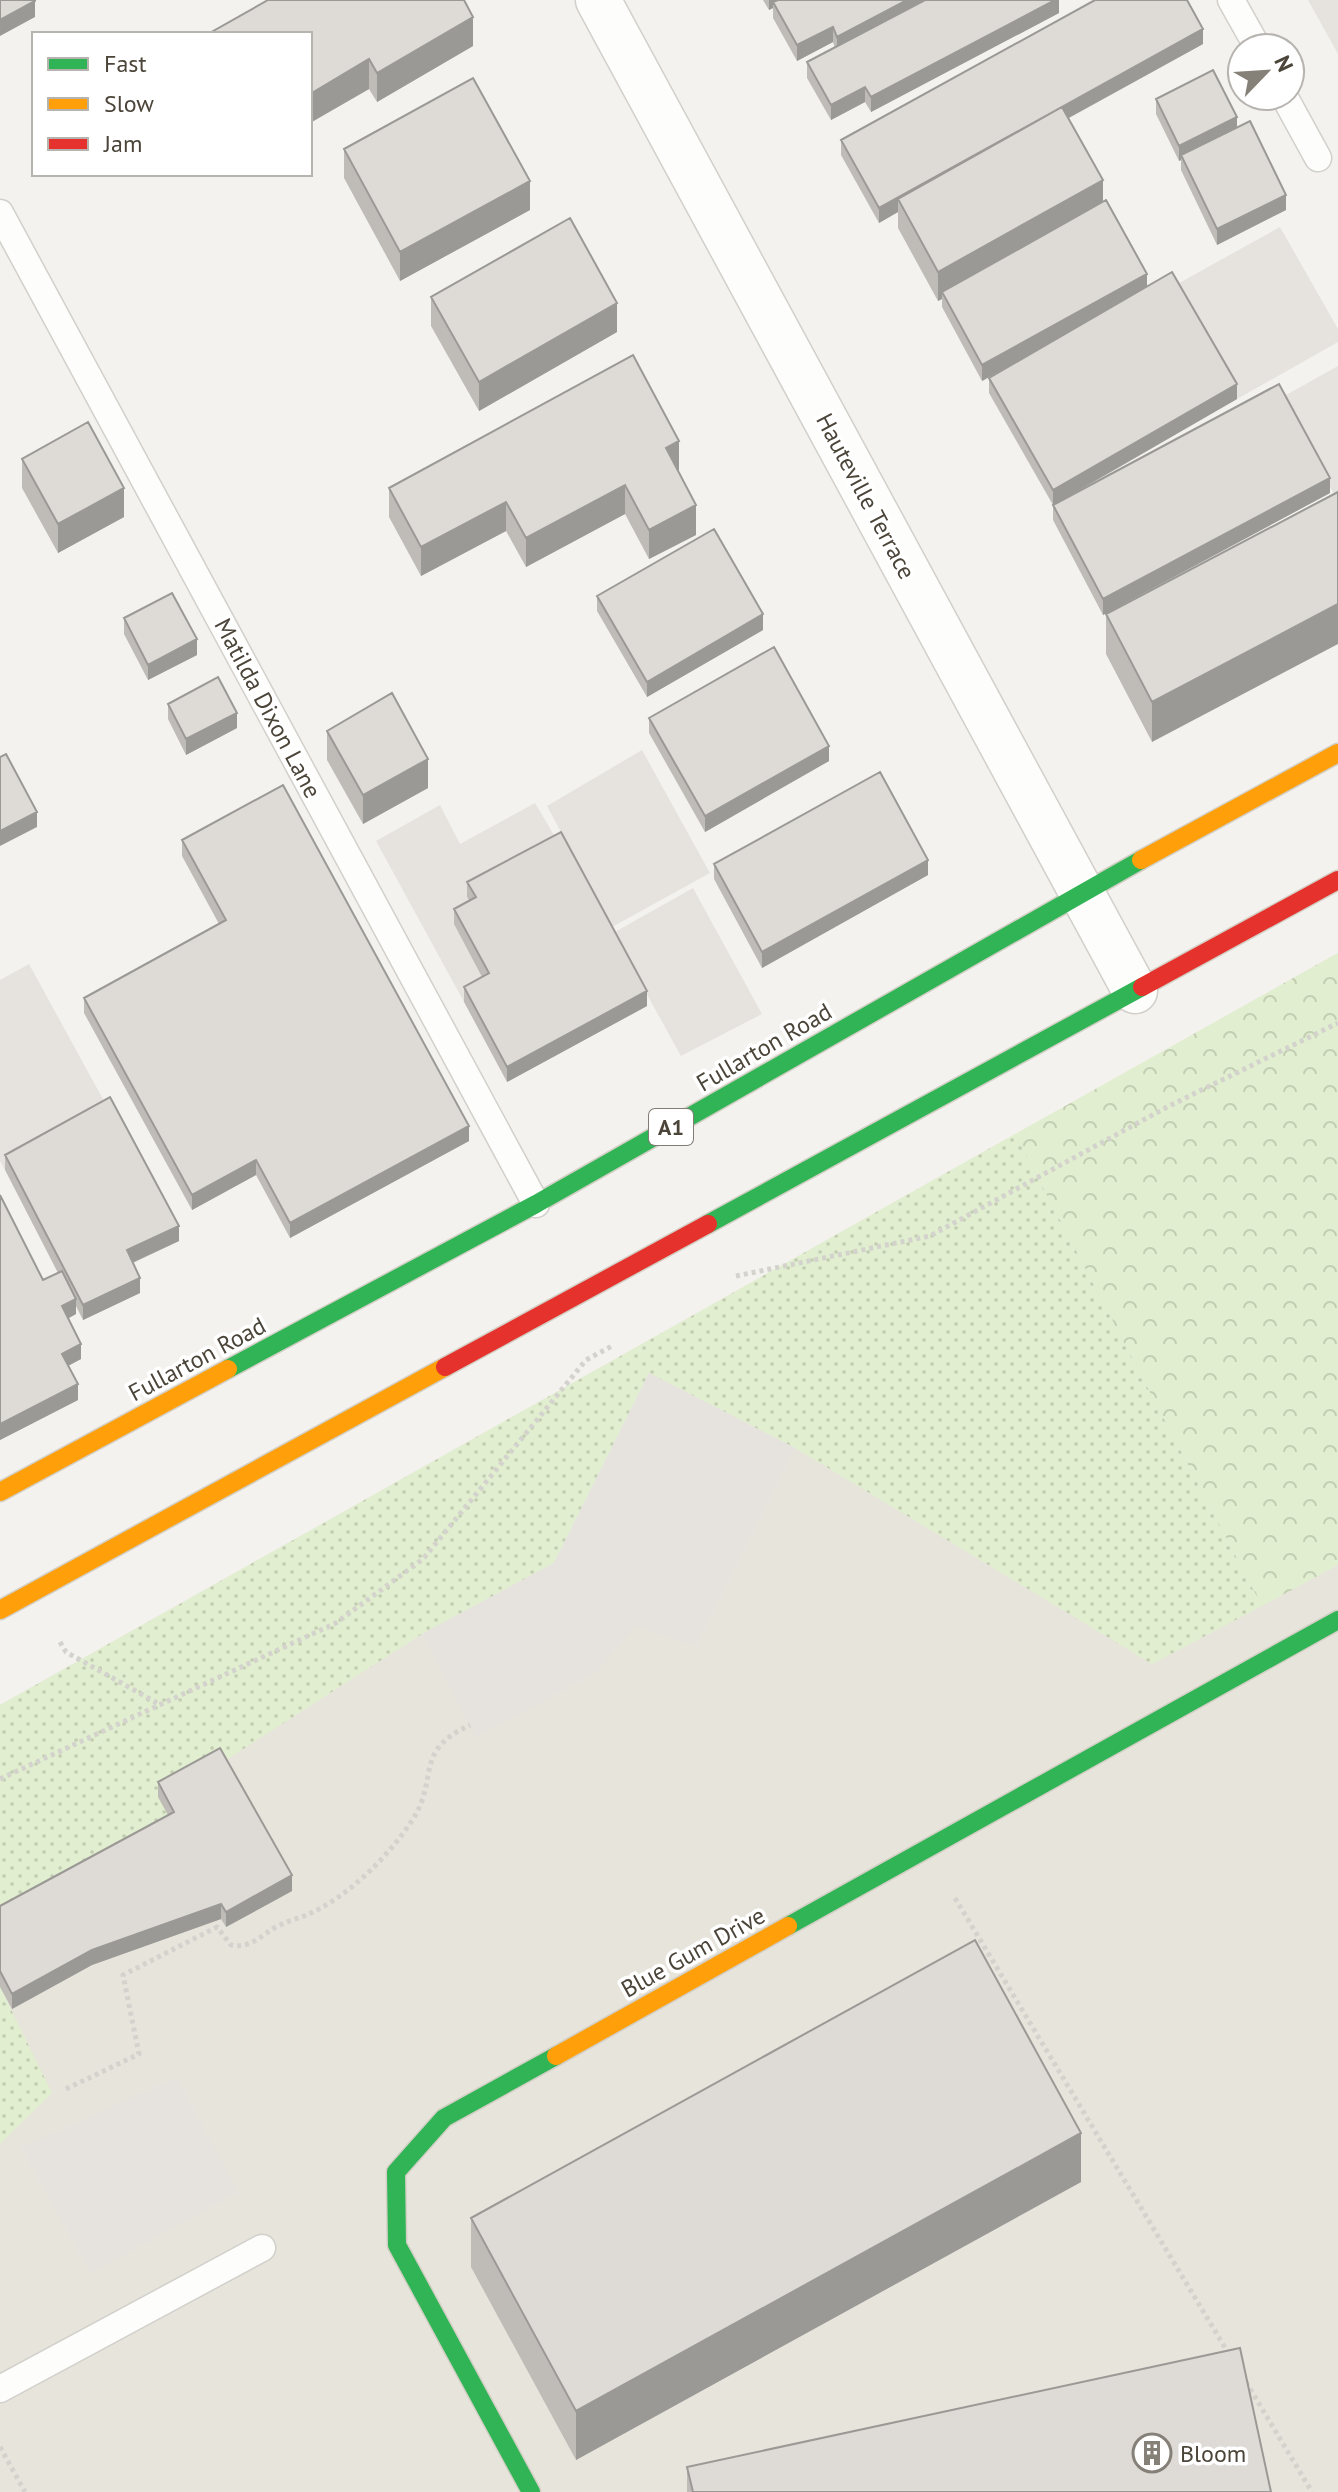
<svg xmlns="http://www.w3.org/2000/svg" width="1338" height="2492" font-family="'PT Sans',sans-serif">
	<defs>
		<pattern id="grass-dots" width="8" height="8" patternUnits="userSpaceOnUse" patternTransform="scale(2)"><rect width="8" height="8" fill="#e1eecf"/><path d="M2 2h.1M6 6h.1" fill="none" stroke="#c3cdb2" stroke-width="1.8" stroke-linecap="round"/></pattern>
		<pattern id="park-crowns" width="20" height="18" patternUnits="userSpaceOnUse" patternTransform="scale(2)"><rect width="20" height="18" fill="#e1eecf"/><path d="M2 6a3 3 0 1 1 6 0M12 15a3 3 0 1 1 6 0" fill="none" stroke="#c3cdb2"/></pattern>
	</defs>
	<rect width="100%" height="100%" fill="#f4f2ee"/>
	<path fill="#e7e4dc" d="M1338 953V2492H0V1705Z"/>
	<path fill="url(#grass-dots)" d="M1015 1134 1262 1606 1152 1664 795 1448 649 1373 554 1563 422 1634 220 1764 174 1827 0 1922V1705Z
		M0 1987 52 2093 0 2144Z"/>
	<path fill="url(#park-crowns)" d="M1338 953V1565L1262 1606 1015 1134Z"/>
	<path fill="#e6e3df" d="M1308 0H1338V54Z
		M1280 227 1338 329V342L1237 399 1172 287Z
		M1338 366V501L1279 399Z
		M642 750 710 873 612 927 547 806Z
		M535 803 561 847 468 897 476 912 489 989 464 1002 376 841 440 805 460 844Z
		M693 888 762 1014 681 1056 613 933Z
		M29 964 110 1112 5 1170 0 1161V980Z
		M649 1373 795 1448 696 1646 635 1626 596 1673 476 1737 422 1634 554 1563Z
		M177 2077 238 2192 91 2273 21 2148Z"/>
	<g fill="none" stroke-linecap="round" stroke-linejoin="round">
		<g stroke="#d2d0cb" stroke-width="29">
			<path id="lane" d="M1231 0 1258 48
				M1284 96 1318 158
				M0 213 536 1204
				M0 2389 262 2248"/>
		</g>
		<g stroke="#d2d0cb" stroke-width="47">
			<path id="street" d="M598 0 1135 991"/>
		</g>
		<g stroke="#d3cfc5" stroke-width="21">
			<path id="fast" d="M708 1224 1142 987
				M228 1369 536 1204 1141 860
				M788 1926 1338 1620
				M531 2492 397 2245 396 2172 444 2118 556 2056"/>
		</g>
		<g stroke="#d3cfc5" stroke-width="21">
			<path id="slow" d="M1141 860 1338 753
				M0 1492 228 1369
				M0 1610 445 1367
				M556 2056 788 1926"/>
		</g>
		<g stroke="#d3cfc5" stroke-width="21">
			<path id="jam" d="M1142 987 1338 880
				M445 1367 708 1224"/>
		</g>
		<path stroke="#d3d2cc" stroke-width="5" stroke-dasharray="4 4" stroke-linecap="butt" d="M736 1276 930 1236 1169 1106 1338 1023
			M60 1642 66 1652 159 1704
			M0 1779 336 1623 423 1559 586 1360 612 1346
			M955 1898 1230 2356
			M66 2089 139 2054 123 1975 217 1927 231 1945C253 1949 262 1933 280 1925 290 1920 300 1918 309 1914 349 1896 389 1856 413 1819 439 1778 413 1751 470 1725
			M1246 2382 1312 2492
			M0 2447 25 2492"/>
		<use href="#lane" stroke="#fdfdfc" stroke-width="26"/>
		<use href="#street" stroke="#fdfdfc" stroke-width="44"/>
		<use href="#fast" stroke="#30b455" stroke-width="18"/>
		<use href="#slow" stroke="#ff9f0a" stroke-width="18"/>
		<use href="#jam" stroke="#e5322d" stroke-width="18"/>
	</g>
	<path fill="#bfbcb8" d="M763 0H1059V13L871 112 865 102 831 120 807 78V62L835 48 833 42 797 61 773 18V8L769 10Z
		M310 34 473 46 377 102 369 89 310 123Z
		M1203 44 1069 118 1103 202 1147 287 1237 399 1068 497 1330 493 1103 615 1053 520V505L989 393V378L1033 352 982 381 942 307V299L938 301 898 228V212L879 223 841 155V140Z
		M1156 99 1237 127 1286 210 1217 245 1181 170V160L1179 161 1156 114Z
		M344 149 530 210 400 281 344 178Z
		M431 297 617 332 479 411 431 326Z
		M22 459 124 517 58 553 22 488Z
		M679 470 678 471 696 535 649 559 625 514 526 567 506 531 421 576 389 517V488Z
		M1338 492 1152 742 1106 654V614Z
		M597 596 763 630 647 697 597 611Z
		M124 618 197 655 148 680 124 634Z
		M168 704 237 728 186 755 168 719Z
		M649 718 829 761 705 832 649 733Z
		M327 731 428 788 363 824 327 760Z
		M182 840 469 1141 290 1238 256 1175 192 1210 84 1013V998L219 924 182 856Z
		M714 864 928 875 762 968 714 879Z
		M467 882 647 1006 507 1082 464 1002V987L482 977 454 924V909L469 900 467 897Z
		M110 1097 179 1226V1241L133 1263 140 1278V1293L83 1320 76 1306V1314L68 1318 81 1344V1359L68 1366 78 1384V1400L0 1440V1195L43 1280 58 1273 5 1170V1155Z
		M158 1782 292 1891 226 1927 221 1919 92 1965 12 2009 0 1987V1906L168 1815 158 1797Z
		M1081 2182 576 2460 471 2267V2218Z
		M687 2467 1271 2492H687Z"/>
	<path fill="#9b9996" d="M769 0H788L773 2V8L769 10Z
		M907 0H936L837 53V37Z
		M1055 0H1059V13L871 112V97Z
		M35 1V17L0 36V20Z
		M473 17V46L377 102V73Z
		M833 27V42L797 61V45Z
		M1203 29V44L903 209 898 199V212L879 223V208Z
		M369 59V89L310 123V94Z
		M865 87V102L831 120V105Z
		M1237 117V132L1181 155V160L1179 161V146Z
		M1103 180V209L942 292V299L938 301V272Z
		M530 181V210L400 281V252Z
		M1286 195V210L1217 245V229Z
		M1147 274V289L982 381V365Z
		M617 303V332L479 411V382Z
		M1237 384V399L1053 505V490Z
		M679 441V470L666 477V448Z
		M1330 478V493L1103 615V599Z
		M625 485V514L526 567V538Z
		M124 488V517L58 553V524Z
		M506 502V531L421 576V547Z
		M696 505V535L649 559V530Z
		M1338 604V644L1152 742V702Z
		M763 614V630L647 697V682Z
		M197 639V655L148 680V665Z
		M237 713V728L186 755V739Z
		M829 746V761L705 832V816Z
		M428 759V788L363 824V795Z
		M37 812V827L0 846V831Z
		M928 860V875L762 968V952Z
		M647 991V1006L507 1082V1067Z
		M469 1126V1141L290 1238V1223Z
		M256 1160V1175L192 1210V1195Z
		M179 1226V1241L127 1265V1250Z
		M140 1278V1293L83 1320V1305Z
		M76 1299V1314L62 1322V1306Z
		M81 1344V1359L62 1369V1354Z
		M78 1384V1400L0 1440V1424Z
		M292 1875V1891L226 1927V1912Z
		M221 1904V1919L92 1965 12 2009V1994L92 1950Z
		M1081 2133V2182L576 2460V2411Z"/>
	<path fill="#dedbd6" stroke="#9b9996" stroke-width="2" d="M0 0H35V1L0 20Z
		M268 0H464L473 17 377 73 369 59 310 94V34H208Z
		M778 0H907L837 37 833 27 797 45 773 2Z
		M925 0H1055L871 97 865 87 831 105 807 62Z
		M1095 0H1187L1203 29 879 208 841 140Z
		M1213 70 1237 117 1179 146 1156 99Z
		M473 78 530 181 400 252 344 149Z
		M1062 107 1103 180 938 272 898 199Z
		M1250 121 1286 195 1217 229 1181 155Z
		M1106 200 1147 274 982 365 942 292Z
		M570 218 617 303 479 382 431 297Z
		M1172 272 1237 384 1053 490 989 378Z
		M633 355 679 441 666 448 696 505 649 530 625 485 526 538 506 502 421 547 389 488Z
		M1279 384 1330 478 1103 599 1053 505Z
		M88 422 124 488 58 524 22 459Z
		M1338 492V604L1152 702 1106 614Z
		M714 529 763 614 647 682 597 596Z
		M172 593 197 639 148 665 124 618Z
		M774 647 829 746 705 816 649 718Z
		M218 677 237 713 186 739 168 704Z
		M392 693 428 759 363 795 327 731Z
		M6 754 37 812 0 831V757Z
		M880 772 928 860 762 952 714 864Z
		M283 785 469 1126 290 1223 256 1160 192 1195 84 998 226 920 182 840Z
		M561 832 647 991 507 1067 464 987 489 973 454 909 476 897 467 882Z
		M110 1097 179 1226 127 1250 140 1278 83 1305 5 1155Z
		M0 1195 43 1280 62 1271 76 1299 62 1306 81 1344 62 1354 78 1384 0 1424Z
		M220 1748 292 1875 226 1912 221 1904 92 1950 12 1994 0 1971V1906L174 1812 158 1782Z
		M975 1940 1081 2133 576 2411 471 2218Z
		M1240 2348 1271 2492H693L687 2467Z"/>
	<defs>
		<g id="building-ring" transform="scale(2)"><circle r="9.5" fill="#fff" stroke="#868178" stroke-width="1.5"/><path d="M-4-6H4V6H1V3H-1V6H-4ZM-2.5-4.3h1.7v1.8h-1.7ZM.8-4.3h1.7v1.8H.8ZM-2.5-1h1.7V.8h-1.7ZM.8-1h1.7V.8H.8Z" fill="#868178"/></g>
	</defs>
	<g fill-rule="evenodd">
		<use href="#building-ring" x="1152" y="2453"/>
	</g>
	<g text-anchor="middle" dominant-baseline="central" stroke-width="7" stroke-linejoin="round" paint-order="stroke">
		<rect fill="#fff" stroke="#817c74" stroke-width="2" x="649" y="1109" width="44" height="36" rx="6"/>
		<g font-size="22" font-weight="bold" fill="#4b4439">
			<text x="671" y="1127">A1</text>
		</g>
		<g font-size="24" fill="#4b4439" stroke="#fff">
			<text transform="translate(866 496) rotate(62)">Hauteville Terrace</text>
			<text transform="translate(268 708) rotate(62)">Matilda Dixon Lane</text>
			<text transform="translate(764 1047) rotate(-30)">Fullarton Road</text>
			<text transform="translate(197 1359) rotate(-28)">Fullarton Road</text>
			<text transform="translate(693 1952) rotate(-29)">Blue Gum Drive</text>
		</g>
		<g font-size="24" fill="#4b4439" stroke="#fff" text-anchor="start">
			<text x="1180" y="2453">Bloom</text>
		</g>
	</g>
	<rect x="32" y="32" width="280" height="144" fill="#ffffff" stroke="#b7b4b0" stroke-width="2"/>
	<rect x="48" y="58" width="40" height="12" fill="#30b455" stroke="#b7b4b0" stroke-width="2"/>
	<text x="104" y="72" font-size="24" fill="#4b4439">Fast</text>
	<rect x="48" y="98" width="40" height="12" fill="#ff9f0a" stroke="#b7b4b0" stroke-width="2"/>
	<text x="104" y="112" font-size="24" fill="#4b4439">Slow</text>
	<rect x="48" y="138" width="40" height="12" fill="#e5322d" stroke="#b7b4b0" stroke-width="2"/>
	<text x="104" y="152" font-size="24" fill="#4b4439">Jam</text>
	<g transform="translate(1266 72) rotate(65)"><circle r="38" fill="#ffffff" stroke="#b7b4b0" stroke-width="2"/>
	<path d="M0-6L14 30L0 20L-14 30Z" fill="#868178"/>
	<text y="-12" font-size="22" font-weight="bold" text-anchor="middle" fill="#4b4439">N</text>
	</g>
</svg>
